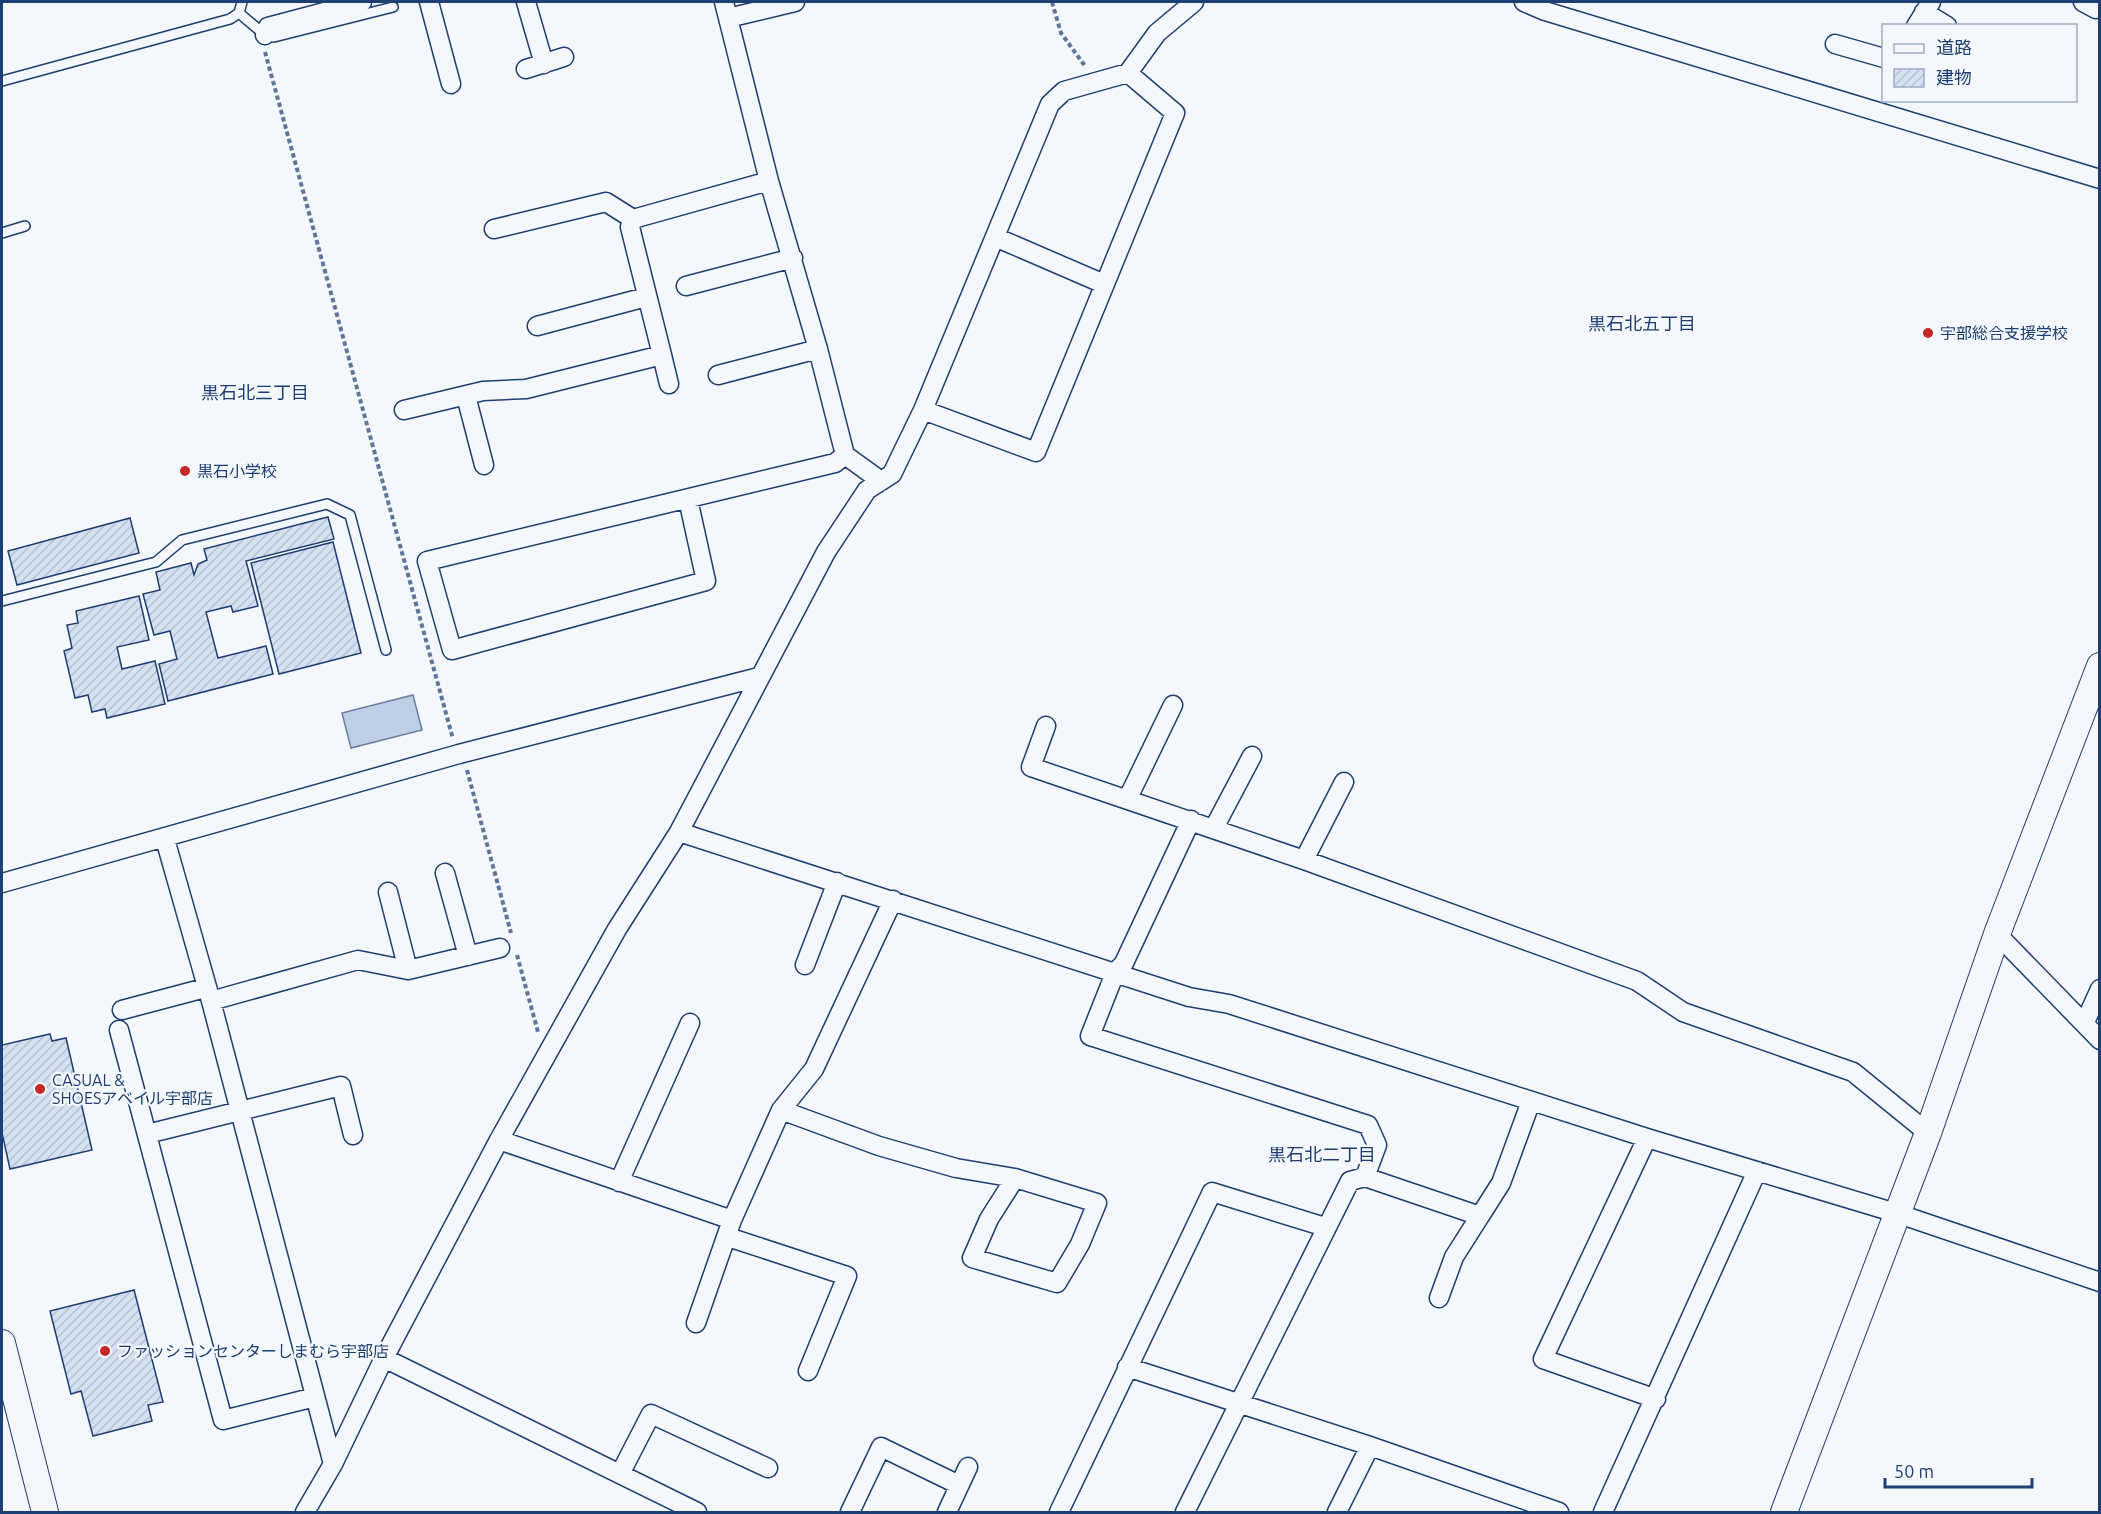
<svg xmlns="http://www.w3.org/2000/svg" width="2101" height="1514" font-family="Ubuntu,'Noto Sans JP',sans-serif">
	<defs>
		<pattern id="building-hatch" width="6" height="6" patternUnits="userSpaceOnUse" patternTransform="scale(1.5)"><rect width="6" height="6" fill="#d5e0f0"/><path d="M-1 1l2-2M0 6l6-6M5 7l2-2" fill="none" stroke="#b6c1d1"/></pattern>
	</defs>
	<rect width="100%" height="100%" fill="#f4f7fb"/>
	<path fill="#bed0e5" stroke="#687fa3" stroke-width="1.5" d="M413 695 422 730 351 748 342 713Z"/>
	<path fill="url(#building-hatch)" stroke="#1d3f73" stroke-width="1.5" d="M328 517 334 539 246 561 258 606 233 612 231 606 206 612 218 658 266 646 273 674 168 701 159 664 177 659 170 631 154 635 143 594 160 590 156 572 191 563 194 575 198 564 207 560 204 549Z
		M130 518 139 553 17 585 8 551Z
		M333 542 361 653 279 674 251 563Z
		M139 596 149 640 117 647 122 669 155 661 165 704 107 718 105 709 92 712 88 695 75 698 64 651 72 648 67 625 78 623 76 611Z
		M50 1034 52 1041 66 1038 92 1150 10 1169 2 1133V1045Z
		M134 1290 163 1402 148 1405 152 1421 93 1436 81 1391 71 1394 50 1311Z"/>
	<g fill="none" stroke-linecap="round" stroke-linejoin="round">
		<g stroke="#1d3f73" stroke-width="12">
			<path id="lane" d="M239 13 265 35 274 37 393 7
				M2 81 230 19 239 13 242 2
				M2 233 25 226
				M2 601 156 562 182 540 327 504 350 515 386 650"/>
		</g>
		<g stroke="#1d3f73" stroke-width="21">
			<path id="street" d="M429 2 451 84
				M526 2 544 64
				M724 2 769 181 818 349 845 455 881 481
				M1524 2 1545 11 2100 179
				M2083 2 2096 9
				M1924 12 1947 26
				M728 18 795 2
				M1916 26 1931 2
				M265 35 268 27 362 2
				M1835 44 1884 58
				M526 69 564 57
				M494 229 606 202 633 219
				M995 237 1104 284
				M686 286 793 258
				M537 326 646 297
				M662 355 669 384
				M718 375 818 349
				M466 396 484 465
				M404 410 483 391 526 389 662 355 630 227 633 219 769 181
				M923 410 1036 452 1175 113 1128 73
				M688 499 706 581 452 650 427 561 835 463 845 455
				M1046 726 1031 767 1304 860 1637 981 1683 1012 1853 1072 1928 1133
				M1128 798 1173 705
				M1191 820 1124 963 1115 973 1090 1036 1368 1125 1377 1145 1365 1177 1480 1216 1454 1257 1439 1298
				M1214 828 1252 756
				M679 832 1189 997 1229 1004 1647 1138 1896 1213 2100 1282
				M165 839 211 1001 333 1464
				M1304 860 1344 782
				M445 873 468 956
				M2 883 459 754 759 677
				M388 892 408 970
				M1997 934 2100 1040
				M805 965 837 882
				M211 1001 358 960 408 970 500 948
				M122 1010 205 988
				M2085 1022 2100 989
				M119 1030 223 1420 315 1397
				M781 1110 879 1146 956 1168 1015 1178 1097 1203 1080 1244 1057 1283 972 1258 989 1219 1015 1178
				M147 1134 341 1086 353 1135
				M1647 1138 1543 1359 1656 1399
				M499 1140 732 1220
				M619 1182 690 1023
				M1480 1216 1501 1183 1531 1101
				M728 1237 847 1276 808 1371
				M696 1323 732 1220 781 1110 814 1069 893 900
				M384 1358 697 1512
				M1127 1367 1370 1446 1559 1512
				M620 1474 651 1414 768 1468
				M305 1512 333 1464 384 1358 499 1140 617 929 679 832 826 552 867 490 892 474 923 410 1050 104 1064 91 1128 73 1157 33 1194 2
				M850 1512 881 1447 959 1485
				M947 1512 968 1467
				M1059 1512 1212 1192 1325 1227
				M1185 1512 1350 1181 1365 1177
				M1337 1512 1370 1446
				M1603 1512 1757 1171"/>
		</g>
		<g stroke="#1d3f73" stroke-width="28">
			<path id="secondary" d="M2 1343 45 1512
				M1784 1512 1928 1133 1997 934 2100 666"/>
		</g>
		<path stroke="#5e769c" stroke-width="4" stroke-dasharray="4.5 3" stroke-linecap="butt" d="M1052 2 1061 33 1085 66
			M265 52 453 739
			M467 770 511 933
			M517 955 538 1032"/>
		<use href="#lane" stroke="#f4f7fb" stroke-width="9"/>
		<use href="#street" stroke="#f4f7fb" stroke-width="18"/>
		<use href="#secondary" stroke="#f4f7fb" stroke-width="26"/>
	</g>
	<g fill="#c62828" stroke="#f4f7fb" stroke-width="2">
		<circle cx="1928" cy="333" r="6"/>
		<circle cx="185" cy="471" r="6"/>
		<circle cx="40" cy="1089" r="6"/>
		<circle cx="105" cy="1351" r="6"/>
	</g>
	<g text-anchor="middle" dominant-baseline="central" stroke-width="4.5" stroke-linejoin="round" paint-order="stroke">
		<g font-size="16" fill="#1d3f73" stroke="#f4f7fb" text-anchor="start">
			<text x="1940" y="333">宇部総合支援学校</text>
			<text x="197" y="471">黒石小学校</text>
			<text x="52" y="1080">CASUAL &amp;<tspan x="52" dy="18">SHOESアベイル宇部店</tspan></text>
			<text x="117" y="1351">ファッションセンターしまむら宇部店</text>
		</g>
		<g font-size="18" fill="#1d3f73" stroke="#f4f7fb">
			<text x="1642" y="323">黒石北五丁目</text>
			<text x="255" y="392">黒石北三丁目</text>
			<text x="1322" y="1154">黒石北二丁目</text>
		</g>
	</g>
	<rect width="2101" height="1514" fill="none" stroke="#1d3f73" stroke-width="6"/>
	<rect x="1882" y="24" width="195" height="78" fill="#f4f7fb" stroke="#9eadc5" stroke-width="1.5"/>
	<rect x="1894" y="44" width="30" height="9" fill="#f4f7fb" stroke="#9eadc5" stroke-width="1.5"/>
	<text x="1936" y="54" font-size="18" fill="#1d3f73">道路</text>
	<rect x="1894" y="69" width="30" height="18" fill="url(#building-hatch)" stroke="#9eadc5" stroke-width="1.5"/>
	<text x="1936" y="84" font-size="18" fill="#1d3f73">建物</text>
	<path d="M1885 1478v9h147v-9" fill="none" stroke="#1d3f73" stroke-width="3"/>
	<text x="1894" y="1478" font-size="18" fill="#1d3f73" stroke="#f4f7fb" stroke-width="4.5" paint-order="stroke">50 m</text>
</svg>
